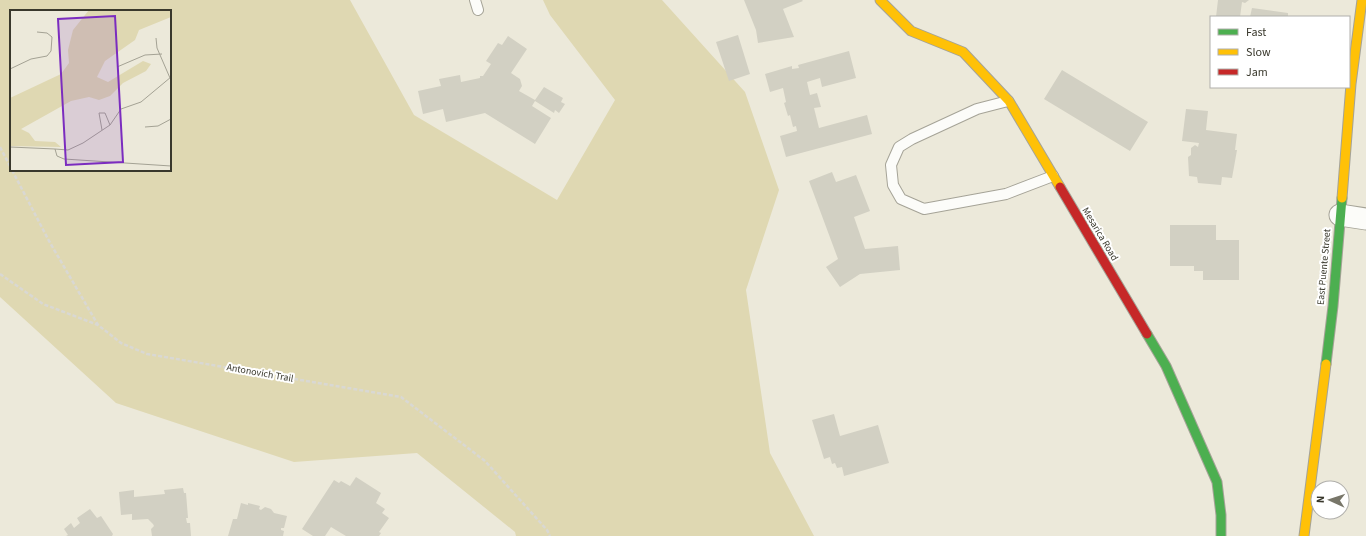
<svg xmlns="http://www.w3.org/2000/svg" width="1366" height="536" font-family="'Source Sans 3',sans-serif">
	<rect width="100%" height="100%" fill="#ece9da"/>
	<path fill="#dfd8b2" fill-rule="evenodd" d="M0 0H350L414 115 557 200 615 100 550 15 543 0H662L745 92 779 190 746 290 770 453 814 536H516L515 532 417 453 294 462 116 403 0 297ZM11 11H170V170H11Z"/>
	<path fill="#d2d0c3" d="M744 0H802L803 1 783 9 794 37 758 43 756 30Z
		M1218 0H1249L1245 3 1242 2 1240 17H1216Z
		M1252 8 1288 13V17H1250Z
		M738 35 750 74 729 81 716 42Z
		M508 36 527 49 511 73 520 79 522 86 519 91 535 100 544 87 563 98 561 102 565 104 559 113 555 110 554 113 535 101 532 106 551 118 535 144 485 113 446 122 443 109 423 114 418 91 441 86 439 79 460 75 461 82 480 78V76H483L491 64 486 61 498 43 502 45Z
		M849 51 856 78 822 87 820 78 807 82 810 95 817 93 821 107 814 108 819 128 867 115 872 134 786 157 780 136 797 131 796 126 793 127 790 115 788 116 784 103 786 102 783 88 770 92 765 74 792 66V69L799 68 798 65Z
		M1062 70 1148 122 1130 151 1044 99Z
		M1186 109 1208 111 1206 130 1237 134 1235 150H1237L1232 178 1222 177 1221 185 1198 183 1197 177 1189 176 1188 157 1191 155V148L1195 145 1198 147 1199 143 1182 141Z
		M832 172 836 182 856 175 870 211 854 217 865 249 898 246 900 270 860 274 840 287 826 267 838 259 809 181Z
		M1170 225H1216V240H1239V280H1203V271H1194V266H1170Z
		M834 414 840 436 878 425 889 463 844 476 842 467 837 468 835 463 832 464 830 457 824 459 812 420Z
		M356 477 381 493 376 503 385 509 382 513 389 518 379 532 381 533 379 536H346L331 527 325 536H313L302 529 334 480 339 483 341 481 350 486Z
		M183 488 184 493H186L188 518H186L187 523H190L191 536H152L151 529 154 526 153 524 148 519 132 520V514L121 515 119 492 134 490V497L165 494 164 490Z
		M241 503 248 505V503L260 506 259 509 261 510 265 507 271 509 274 513 287 516 284 528H281V530L284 531 283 536H228L233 519H237Z
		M90 509 97 518 101 516 113 534 112 536H66L68 535 64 529 71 523 74 528 80 523 77 518Z"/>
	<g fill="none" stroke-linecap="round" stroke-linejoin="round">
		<g stroke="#a5a397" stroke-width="12">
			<path id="lane" d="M475 0 478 10
				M1008 101 977 109 912 139 899 147 891 165 893 185 901 199 924 209 1006 194 1053 176"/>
		</g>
		<g stroke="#a5a397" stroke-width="23">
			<path id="street" d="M1340 215 1366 219"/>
		</g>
		<g stroke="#a5a397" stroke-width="11">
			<path id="fast" d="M1147 334 1166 366 1217 482 1221 515V536
				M1326 364 1333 306 1342 198"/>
		</g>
		<g stroke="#a5a397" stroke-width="11">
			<path id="slow" d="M880 0 911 31 963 52 1009 101 1060 187
				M1342 198 1351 84 1362 0
				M1304 536 1326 364"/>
		</g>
		<g stroke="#a5a397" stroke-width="11">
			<path id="jam" d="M1060 187 1147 334"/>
		</g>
		<path stroke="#d9d8d3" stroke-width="2.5" stroke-dasharray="4 2" stroke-linecap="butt" d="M0 147 11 168
			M12 170 49 241 98 325 121 343 147 354 401 397 485 461 547 530 550 536
			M0 274 43 304 98 325"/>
		<use href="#lane" stroke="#fcfcf9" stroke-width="10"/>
		<use href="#street" stroke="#fcfcf9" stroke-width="21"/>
		<use href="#fast" stroke="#4caf50" stroke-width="9"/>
		<use href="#slow" stroke="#ffc107" stroke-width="9"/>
		<use href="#jam" stroke="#c62828" stroke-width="9"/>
	</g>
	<g text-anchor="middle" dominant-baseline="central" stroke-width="4" stroke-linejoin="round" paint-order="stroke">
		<g font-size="10" fill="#39382c" stroke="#fff">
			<text transform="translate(1100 234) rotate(59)">Mesarica Road</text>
			<text transform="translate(1324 267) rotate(-85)">East Puente Street</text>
			<text transform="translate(260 373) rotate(10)">Antonovich Trail</text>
		</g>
	</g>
	<g transform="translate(10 10)">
		<rect width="161" height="161" fill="#ece9da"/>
		<path d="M79 0H161V7L129 20 125 30 95 51 87 67 98 72 133 51 141 54 136 61 113 73 100 86 89 90 79 87 61 91 11 119 19 123 25 131 45 132 51 137 0 136V88L51 64 59 53 58 40 63 20Z" fill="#dfd8b2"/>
		<path fill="none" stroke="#a4a294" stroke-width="1" d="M146 28 147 38 160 68M107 57 135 45 152 44M0 59 21 49 37 46 41 41 42 27 37 23 27 22M135 117 148 116 161 109M92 120 89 103H95L100 115M0 137 45 139 47 146 54 149 161 156M45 139 58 140 73 133 100 115 111 99 131 92 161 67"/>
		<path fill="#7b2cbf" fill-opacity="0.15" stroke="#7b2cbf" stroke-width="2" d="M105 6 113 152 56 155 48 9Z"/>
		<rect width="161" height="161" fill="none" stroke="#39382c" stroke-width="2"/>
	</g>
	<rect x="1210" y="16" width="140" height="72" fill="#ffffff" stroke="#b0afab"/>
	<rect x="1218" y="29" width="20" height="6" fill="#4caf50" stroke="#b0afab"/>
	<text x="1246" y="36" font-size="12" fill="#39382c">Fast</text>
	<rect x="1218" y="49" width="20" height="6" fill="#ffc107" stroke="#b0afab"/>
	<text x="1246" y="56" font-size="12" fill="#39382c">Slow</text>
	<rect x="1218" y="69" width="20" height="6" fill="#c62828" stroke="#b0afab"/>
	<text x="1246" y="76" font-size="12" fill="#39382c">Jam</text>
	<g transform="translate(1330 500) rotate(273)"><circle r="19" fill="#ffffff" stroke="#b0afab"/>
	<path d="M0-3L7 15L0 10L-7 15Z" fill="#787669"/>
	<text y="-6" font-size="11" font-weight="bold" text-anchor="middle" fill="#39382c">N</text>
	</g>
</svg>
